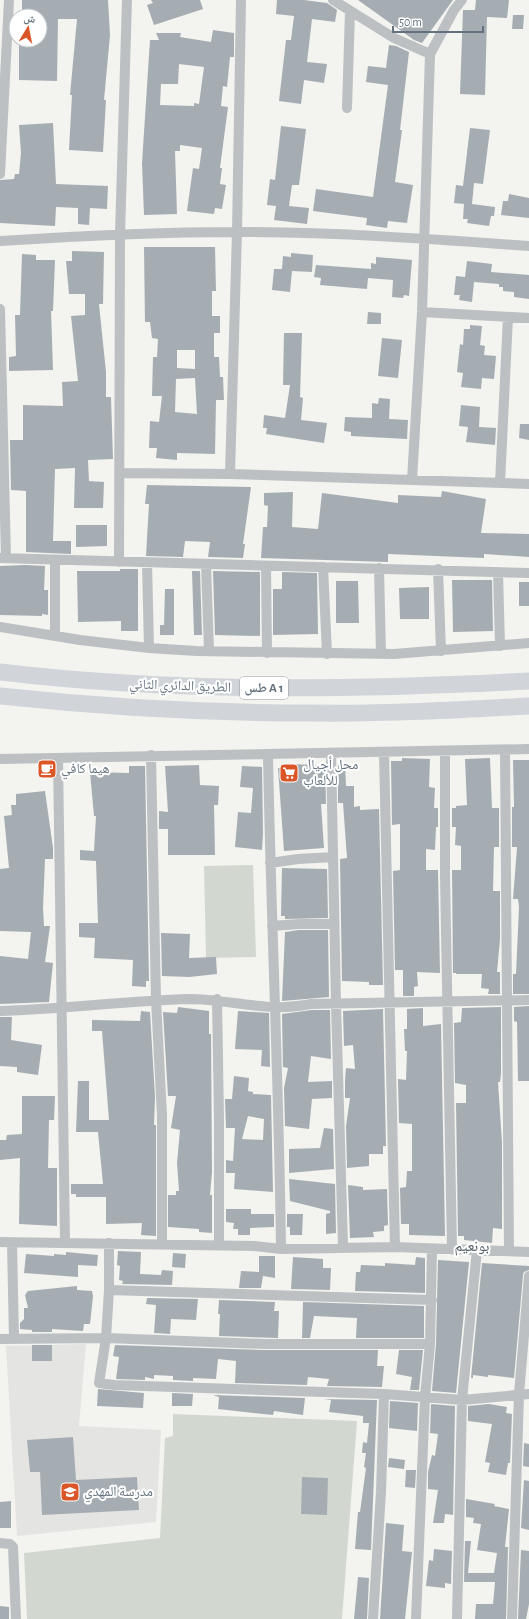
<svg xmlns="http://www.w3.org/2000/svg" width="529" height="1619" font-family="'Alegreya Sans','Noto Naskh Arabic',sans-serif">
	<rect width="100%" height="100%" fill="#f3f3ef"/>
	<path fill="#e4e5e3" d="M86 1344 79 1426 161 1430 156 1522 17 1536 6 1346Z"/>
	<path fill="#d2d8cf" d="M253 865 256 957 206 958 204 866Z
		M173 1414 357 1421 342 1619H27L24 1553 160 1538 165 1438 173 1436Z"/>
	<path fill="#a6adb2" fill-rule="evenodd" d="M22 0H108L110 35 104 100H106L103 152 69 150 72 95H70L77 19H58L57 81 19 80V40H40V16H22Z
		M151 0H200L203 9 154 25 147 5 153 3Z
		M277 0H304L327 3 337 10 335 22 312 19 307 62 327 64 324 83 304 80 301 104 279 101 286 40H291L294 16 276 14Z
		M358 0H453L422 43 414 40Z
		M476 0H509L507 18 487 17 485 95 460 94 463 10H475Z
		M513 15H524L523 29H512Z
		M213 30 234 33V57H230L227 87 223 86 221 106 228 107 220 168H222L220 184 226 185 222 209 215 208 214 214 187 211 193 168 199 169 202 148 180 145V151H175L177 214 144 215 142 163 150 40H159L156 33H181L180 37 211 42ZM179 64 204 67 199 104 194 103V106L160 105 161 84H178Z
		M389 45 396 46 409 52 400 130H402L395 182 413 185 407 223 388 221 387 228 366 225 367 218 313 211 316 189 373 197 388 85 366 82 368 66 386 68Z
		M53 123 56 184 108 186 107 209 90 208 89 225 78 224V208L56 207 55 226 0 223V180L14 179 15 174H19L21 153 19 125Z
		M281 126 306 129 299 185H292L289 206 309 208 307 224 274 220 276 206 267 205 270 179 275 180Z
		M470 128 490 130 483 184 474 183 472 204 495 207 494 216H491L489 226 467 223 468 219H463L464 204 454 203 456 185 463 186Z
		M509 194 529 198V218L501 215 503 201H508Z
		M144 247H215L216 291H212V316H220V333H214V357H219L220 377H223L224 400H216L215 454 177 453V460L156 458 157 448H149L150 421 159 422 162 396H152L153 357H157L158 339 152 338 150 322H145ZM177 350H195V369L177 368ZM195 378 197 414 175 412 176 379Z
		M72 251 104 252 103 304H99L106 372V397H111L113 459 88 460 89 481 104 482 103 508H74L75 468 55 469 53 541H71V554L26 552V491L11 490 10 440H23V405L63 406 62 382 78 381 71 316 85 315V294H69L66 261H72Z
		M291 253 313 255 312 272 292 271 290 292 272 290 274 269H282L283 256 291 257Z
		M22 254 36 255V260H55L53 311H51L53 370 9 371V357L16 356 15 315H20Z
		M376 257 412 260 409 296 404 295 403 298 392 297 393 280 368 278 367 289 320 285 321 278 314 277 316 265 371 269V263L376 264Z
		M467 261 492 264 491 272 529 275V299L514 297V292L503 291V287H499V284L474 282 472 302 459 300 460 295H454L456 276 465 277Z
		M368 312 381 313V324H367Z
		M470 325 482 326 480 345 485 346 484 355 496 356 494 379 482 378 481 389 461 387 463 373 457 372 460 344 463 345 464 329H470Z
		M284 333H302L300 397 303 398 301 420 327 423 324 443 266 434 267 428H263L264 415 285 418 290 385H283Z
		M382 338 402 340 398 378 378 376Z
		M379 398 390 399 389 419 408 420 407 439 351 436V432L344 431 345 417 372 418V403L378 404Z
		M461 405 480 407 479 427 496 428 495 445 466 442 468 427 459 426Z
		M520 424H529V440L519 438Z
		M147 485 251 487 243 544H245L243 558 208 557 210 542 185 541 183 557 146 556 149 504H145Z
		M442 491 486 499 481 533 529 534V557L484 554V558L388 554V562L261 558 263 527H267L268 506 264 505V493L293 492 292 527 318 529 322 493 398 503V495L441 497Z
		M76 525H107V546L76 547Z
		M26 565 45 566 44 590H48V615L42 614V616L0 615V566Z
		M120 569H138V631H121V621L78 622 77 571H120Z
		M192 571H200L202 635H194Z
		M213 571 260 572V636L215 635Z
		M282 572 317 573 318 634 273 635V589H282Z
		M452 580H492L493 631 453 632Z
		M336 581H358L359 623H336Z
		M519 582H529V606H519Z
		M429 587V619H400L399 588Z
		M165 589H174V635H160V625H164Z
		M402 758 430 759 429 787 435 788 434 808H438V827H436L435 850 426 849V870H438L440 973 417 972 418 986 414 987V996H403V970H395L393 871 400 870V824L392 825 391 761H402Z
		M490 758 492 808H499V847H494L493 891H500V939L497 972H500V994H488L489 989 481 988 482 974H456V973H453L452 870H461V846L455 845 456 827H452V808H456V806L467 805 465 759Z
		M513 760H529V994H513V974H516L519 907 518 899H513L517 848V847H512V807H514Z
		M281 764 325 765 326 804H321L324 848 284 851 278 768H281Z
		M345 764 346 786H354V807L360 806V810L379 809 383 985H369V982L342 981 340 859 347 858 343 803H338V765Z
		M199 765 200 785 219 786 218 805H214L215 855H168V829H159V811L168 812 165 766Z
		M129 766H145L149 981H146V987L132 986 133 960 94 958 95 938 79 937V923H98L96 861 80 860V850L94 851 96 816H94L90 772 129 773Z
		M242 766 262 767 263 834 262 850 235 847 238 812 251 813 253 788 240 787Z
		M45 791 53 848V859H45L43 908 44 926H50L45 962 53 963 49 1002 0 1004V956L28 959 31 932 0 931V869L9 868 4 816 12 815 11 805H16V794Z
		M282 868 327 869 328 918 285 919V916H281Z
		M299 930H328L329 997 282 1001 285 932Z
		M161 933 190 934 189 958 216 957 217 974 189 977 162 976Z
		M529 1006V1081H518L517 1022 514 1021V1007Z
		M178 1007 209 1011V1034H211L212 1172 210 1195H212V1233L199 1232V1229L168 1227V1195H176V1191H179L177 1163 180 1130 171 1128 176 1096H168L163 1012 177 1013Z
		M501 1007V1074L500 1082H498L502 1143V1229L493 1228 492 1243 464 1240V1236H458L456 1103H466V1085L455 1083 454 1023 461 1022 462 1008Z
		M423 1008V1026L441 1024 445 1236 409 1235V1224H401L400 1188 406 1187 407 1171H412V1124L399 1123 398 1079 406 1080 407 1051H405L404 1029H407V1009Z
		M383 1009 386 1146H383V1154H369V1166L347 1168 346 1126 350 1098H345V1081L346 1068 355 1069 353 1045 344 1046 343 1011Z
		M312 1010H330L331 1059 311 1056 308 1082 332 1081V1098L312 1099 309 1129 285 1126 284 1088 288 1068 283 1067 282 1014Z
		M141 1011 150 1012 155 1097 154 1125H156V1236L141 1235 142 1223 106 1224V1197H76V1194H71V1184H103L98 1132H76L78 1081H89V1120H109L102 1031H92V1020L140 1021Z
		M238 1011 269 1013 270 1067 261 1066 262 1050 235 1049Z
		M0 1017H12L11 1040 42 1045 38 1075 17 1072V1067L0 1066Z
		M234 1076 249 1078 248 1091 253 1092V1094L271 1095 273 1192 234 1189 235 1173H226V1160L233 1161 235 1128H226L225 1099H232ZM248 1116 264 1119 263 1140 242 1139Z
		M22 1096H55L54 1120H49L48 1168H57V1226L19 1224 20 1158 0 1160V1140H6L7 1135 22 1134Z
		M324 1128 333 1129 334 1169 289 1173V1149L320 1148Z
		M289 1179 335 1184 336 1233 326 1234V1214L330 1213V1211L290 1201Z
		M348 1185 363 1187V1190L387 1189 388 1225 384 1226V1231L373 1232 374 1237 350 1238Z
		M226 1209H251V1214H274V1227L250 1228V1235H238V1229H233L234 1223 226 1222Z
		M287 1214H303L302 1235H290V1227H287Z
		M118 1251 141 1252 140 1274 161 1275 162 1270 173 1271 172 1285 122 1284 123 1281 119 1280 120 1266 117 1265Z
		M66 1252 98 1255 97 1266 78 1265V1277L24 1273 26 1254 54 1256V1254L66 1255Z
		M173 1253 186 1254 185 1268 172 1267Z
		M259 1256H275V1278L263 1276 261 1288H239L241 1271 259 1272Z
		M293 1257 323 1259V1268H331L330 1290 291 1289Z
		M416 1257 425 1258V1293L355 1291 356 1272H360L361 1265 385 1266V1263L415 1265Z
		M438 1260 469 1262 456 1393 432 1391 436 1344Z
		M482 1263 529 1266V1270L524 1272 523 1275 514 1378 488 1375V1377L473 1375V1378H471Z
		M77 1286V1290L92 1291 93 1296 90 1324H84L83 1331 52 1329V1332H32V1330L20 1329V1323L24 1319V1308H28L25 1295 28 1291Z
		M147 1298 198 1299 196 1320 171 1319 170 1334 154 1333 156 1305 146 1304Z
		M219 1300 275 1302 274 1311H279L278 1338 219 1336 220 1314H218Z
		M303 1302 424 1306V1338H356L357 1318 314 1316 310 1338H302Z
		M32 1345H52V1361H32Z
		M115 1345 265 1350H378L377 1366H384L382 1387 327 1386 329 1379 308 1377 307 1385 235 1383 236 1361 218 1359 216 1379 193 1378V1381L173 1380V1376L154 1375V1379L145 1377V1380L116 1379 119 1357 113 1356Z
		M399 1350H423L419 1390H410L412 1377 396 1374Z
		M98 1389 144 1393 143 1408 97 1406Z
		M172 1393 193 1394 192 1406H172Z
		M213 1395 305 1398 303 1415 274 1411 273 1415 218 1409 219 1397Z
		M324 1399 377 1400 371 1550 355 1549 358 1512H360L366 1468 364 1467 366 1453H362L363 1442 367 1443 369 1423H363V1416L329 1412 331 1400Z
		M390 1401 418 1403 417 1431 389 1428Z
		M431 1404 455 1406 453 1515 445 1514 444 1523H433L438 1490 428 1489V1472L432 1455 435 1456 438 1434 430 1433Z
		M489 1404 507 1407 506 1413 512 1414 510 1463H508L506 1475 488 1472 490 1463 485 1462 492 1424 468 1421V1406Z
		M73 1437 76 1480 137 1477 139 1510 42 1515 40 1472H30L27 1440Z
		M524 1443 529 1444V1467L523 1466Z
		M389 1458 405 1460 404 1469 388 1467Z
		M406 1470H416L415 1488 405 1487Z
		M302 1477 328 1478 327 1515 301 1514Z
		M524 1480 529 1481V1530L521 1528Z
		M466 1499 495 1504 494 1506 509 1509 505 1547H508L506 1619H475L476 1604H493L495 1582H464L465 1541H471L468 1573H494L497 1553 477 1550 481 1524 473 1523 474 1518 466 1517Z
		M11 1501V1528H0V1502Z
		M386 1523 404 1525 402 1551 412 1552 405 1619H380Z
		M434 1549 452 1551 451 1584 445 1583V1588L426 1586 429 1560 433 1561Z
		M521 1550 529 1551V1604L526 1619H518Z
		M358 1577 369 1578 367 1619H354Z
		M0 1606 9 1607V1619H0Z"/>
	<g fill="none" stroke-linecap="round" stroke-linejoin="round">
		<path stroke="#bcc0c3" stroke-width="10" d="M333 0 394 38 430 54
			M347 108 350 11
			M0 174 9 0
			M0 241C79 236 157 232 236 232 333 232 432 239 529 246
			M0 309 6 558
			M422 312 529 318
			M120 473 230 474 529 484
			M230 474 237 232 241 0
			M412 480 422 312 430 54 454 10 462 0
			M500 483 508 317
			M0 558 529 573
			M55 560V636
			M119 562 120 234 127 0
			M147 563 149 648
			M206 564 209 651
			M266 566 267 653
			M323 567 327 654
			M379 568 381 654
			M438 569 441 651
			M498 572 500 646
			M0 627 80 640 149 648 197 651 394 654 529 643
			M505 750 509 1250
			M445 751V877L452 1250
			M384 752 395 1247
			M331 753 336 1004 343 1247
			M151 755 156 1000 162 1115V1244
			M268 755C271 920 279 1085 281 1249
			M58 758 65 1242
			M0 759 529 749
			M270 863 298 859 333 857
			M272 926 299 924H334
			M217 999 219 1119V1245
			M0 1011C63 1009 126 1001 189 999 218 999 245 1006 274 1007 286 1008 299 1006 311 1004L529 1000
			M0 1242 254 1246 281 1249 395 1247 529 1252
			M12 1243 14 1339
			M109 1243V1290L106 1338 99 1383 114 1385 384 1394 462 1400 529 1394
			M109 1290 432 1300
			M0 1339 106 1338 265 1344H430
			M0 1543 10 1544 13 1547 16 1619
			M373 1619 381 1492 384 1394
			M416 1619 425 1397 430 1344 432 1249
			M457 1619 462 1400 477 1250
			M512 1619 519 1394 529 1276"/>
		<path stroke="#d1d5d9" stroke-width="17" d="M0 672C176 693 352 690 529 681
			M0 696C103 707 207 713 311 713 384 714 457 710 529 706"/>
	</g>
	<defs>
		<g id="cafe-square" transform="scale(1)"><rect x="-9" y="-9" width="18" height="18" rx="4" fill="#da5629" stroke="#fff"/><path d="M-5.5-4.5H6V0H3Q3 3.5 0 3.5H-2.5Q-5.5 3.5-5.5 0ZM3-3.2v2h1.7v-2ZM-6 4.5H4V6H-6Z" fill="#fff"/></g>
		<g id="supermarket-square" transform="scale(1)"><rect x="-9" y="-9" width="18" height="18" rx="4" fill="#da5629" stroke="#fff"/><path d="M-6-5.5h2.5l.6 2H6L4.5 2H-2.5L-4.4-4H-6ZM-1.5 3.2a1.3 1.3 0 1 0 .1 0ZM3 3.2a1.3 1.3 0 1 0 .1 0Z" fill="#fff"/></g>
		<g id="school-square" transform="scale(1)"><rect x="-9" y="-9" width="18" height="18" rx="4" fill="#da5629" stroke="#fff"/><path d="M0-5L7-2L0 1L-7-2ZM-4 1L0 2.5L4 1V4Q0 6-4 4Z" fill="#fff"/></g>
	</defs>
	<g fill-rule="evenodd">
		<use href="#cafe-square" x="47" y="769"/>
		<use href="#supermarket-square" x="289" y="773"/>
		<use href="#school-square" x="70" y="1492"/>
	</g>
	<g text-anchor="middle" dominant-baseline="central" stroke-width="4" stroke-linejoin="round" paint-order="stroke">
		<rect fill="#fff" stroke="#929ca5" stroke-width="1" x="240" y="677" width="48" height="22" rx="3"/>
		<g font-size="13" font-weight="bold" fill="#64727f">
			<text x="264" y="688">طس A 1</text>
		</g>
		<g font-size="14" fill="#64727f" stroke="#fff">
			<text transform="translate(180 686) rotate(2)">الطريق الدائري الثاني</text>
		</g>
		<g font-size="14" fill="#64727f" stroke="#fff" text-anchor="start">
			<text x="303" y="765">محل أجيال<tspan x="303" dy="16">للألعاب</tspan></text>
			<text x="61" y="769">هيما كافي</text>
			<text x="84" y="1492">مدرسة المهدي</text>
		</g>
		<g font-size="15" fill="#515c65" stroke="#fff">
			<text x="472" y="1246">بونعيم</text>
		</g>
	</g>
	<g transform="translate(28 28) rotate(10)"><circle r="19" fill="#ffffff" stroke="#c1c7cc"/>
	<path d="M0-3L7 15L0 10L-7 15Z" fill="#da5629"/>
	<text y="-6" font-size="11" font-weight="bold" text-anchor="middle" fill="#64727f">ش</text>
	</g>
	<path d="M393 26v6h90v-6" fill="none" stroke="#64727f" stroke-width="2"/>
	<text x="399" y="26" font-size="12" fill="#64727f" stroke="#ffffff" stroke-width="3" paint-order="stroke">50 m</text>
</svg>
